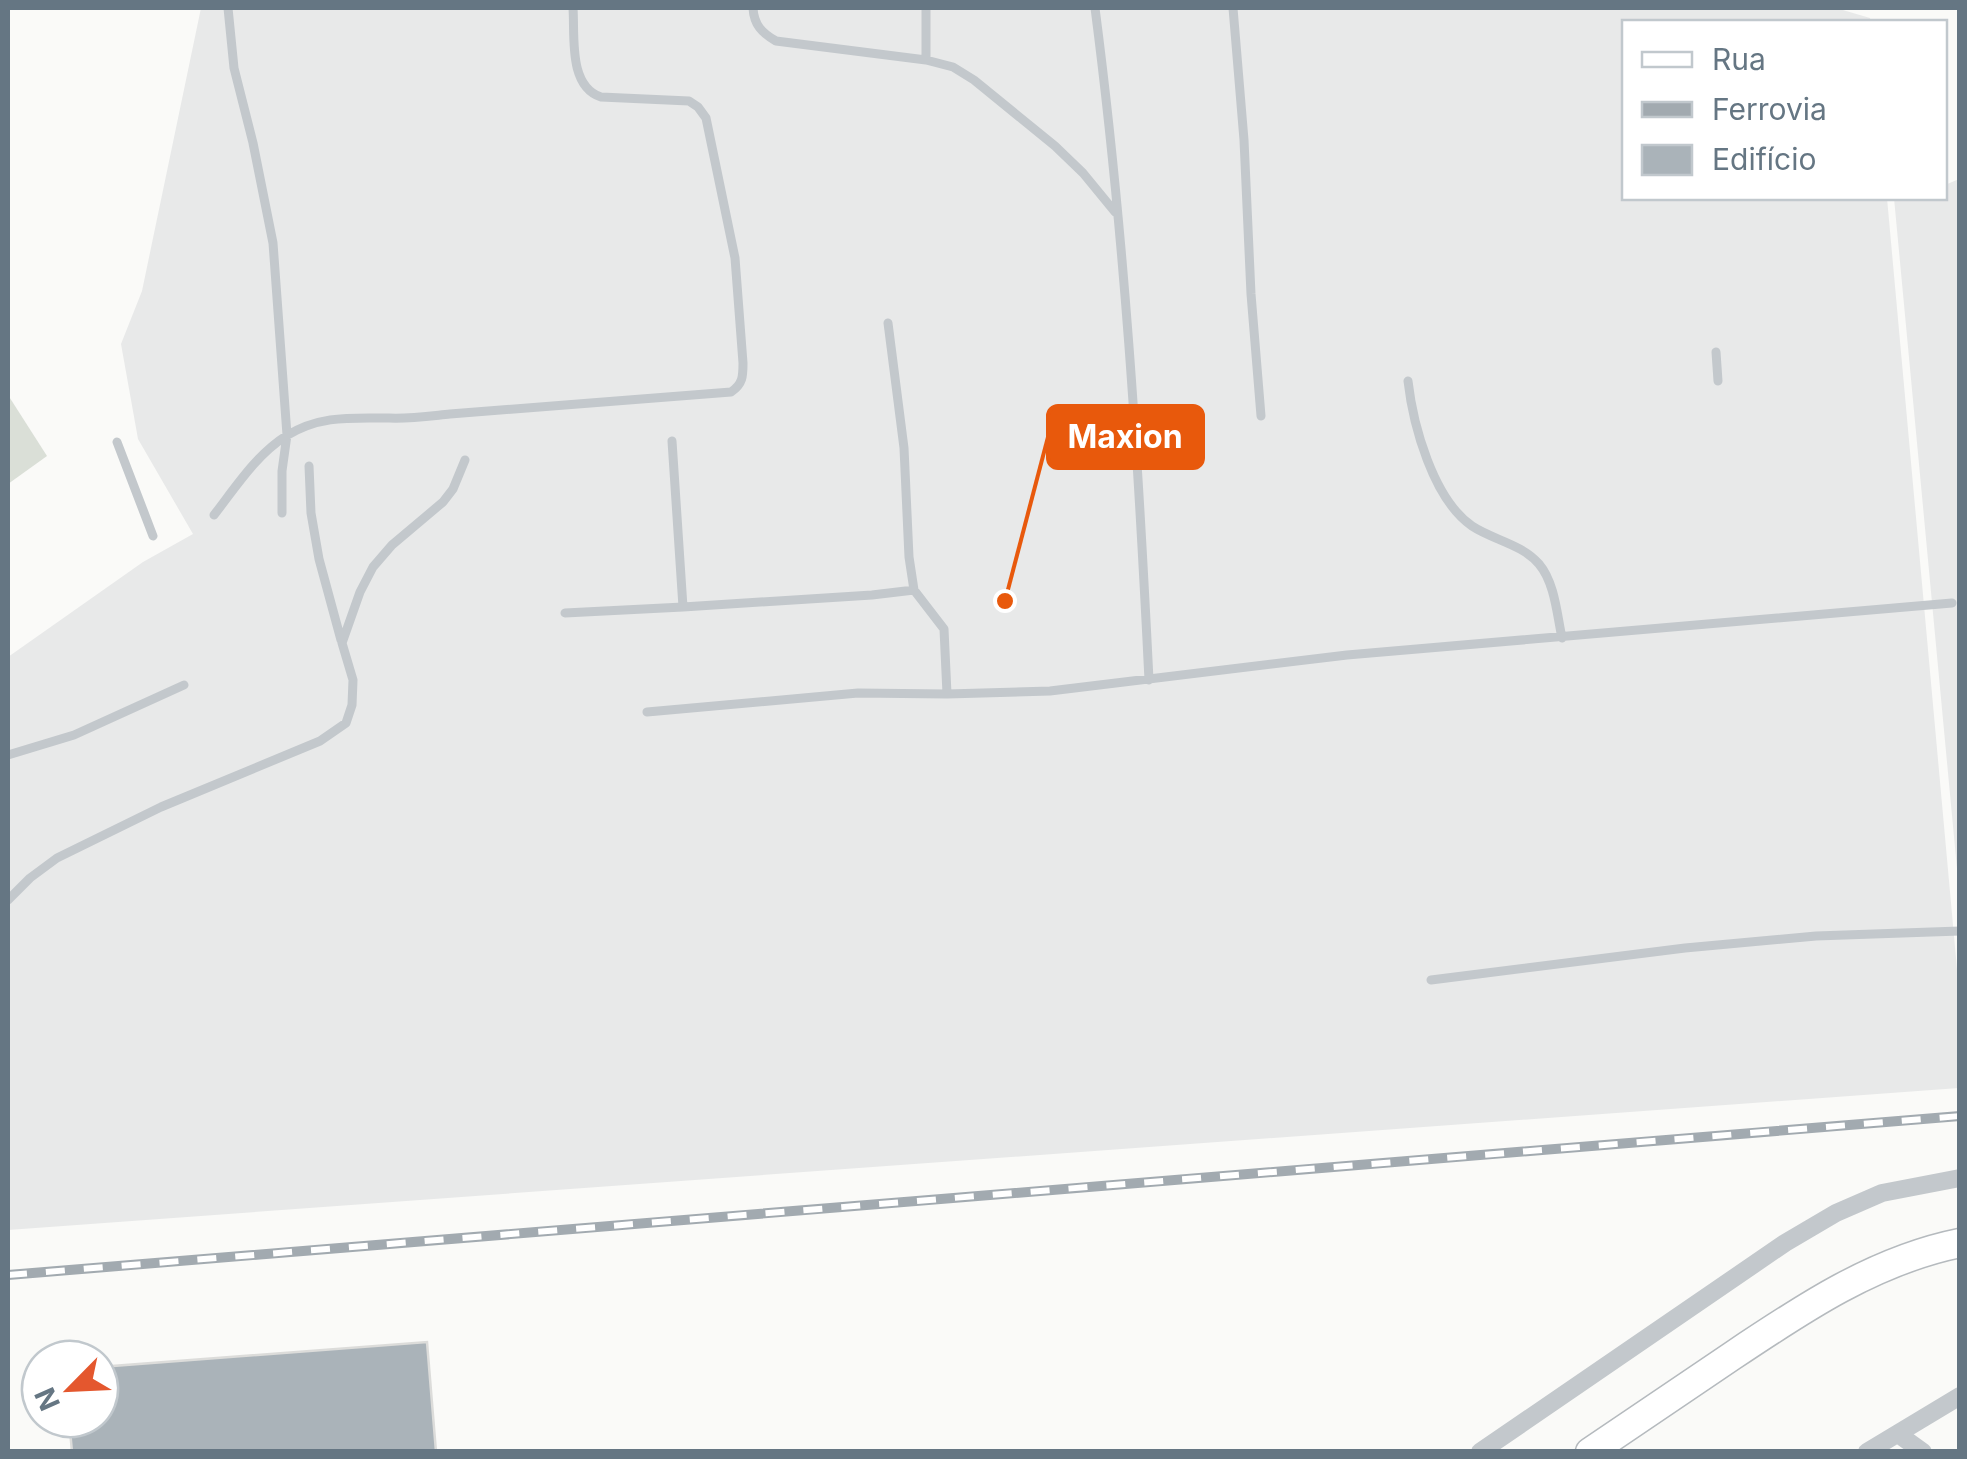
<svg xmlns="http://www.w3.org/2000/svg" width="1967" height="1459" font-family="Inter,sans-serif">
	<rect width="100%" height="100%" fill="#fafaf8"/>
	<path fill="#e8e9e9" d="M201 8H1836L1870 18 1871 22H1624V198H1887L1959 991V1088L8 1230V657L143 562 193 534 138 439 121 344 142 291Z
		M1959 179V890L1894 198H1944L1945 185Z"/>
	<path fill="#dadfd7" d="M8 395 47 456 8 484Z"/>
	<path fill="#aab3b9" stroke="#dcdcda" stroke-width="2.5" d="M427 1342 436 1452H72L69 1419H100V1367Z"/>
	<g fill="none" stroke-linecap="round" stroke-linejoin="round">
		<g stroke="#b5babe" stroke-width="31">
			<path id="primary" d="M1590 1452C1637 1420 1684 1388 1732 1356 1802 1309 1875 1260 1960 1243"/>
		</g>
		<path stroke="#c3c8cc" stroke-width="9" d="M228 8 234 68 253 143 273 243 287 435 282 471V513
			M753 8C754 25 762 33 776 41L926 60 953 67 974 80 1055 146 1083 173 1115 212
			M1095 8C1124 231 1138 455 1149 680
			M1233 8 1244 140 1251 294 1261 416
			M926 60V8
			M1716 352 1718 381
			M1408 381C1413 425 1433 499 1472 526 1493 540 1522 544 1539 564 1555 583 1557 615 1562 638
			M672 441 683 607 872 595 914 590
			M117 442 153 536
			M309 466 311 513 319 559 341 640
			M214 515C235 488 256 455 286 436 320 415 351 418 389 418 409 419 430 416 450 414 544 407 637 399 731 392 743 384 743 376 743 363L735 258 706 118 698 107 689 101 601 97C568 86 575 36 573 8
			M565 613 683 607
			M947 694 1050 691 1347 655 1952 603
			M647 712 858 693 947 694 944 629 914 590 909 557 904 448 888 323
			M8 755 74 735 184 685
			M8 900 30 878 57 858 161 807 320 741 346 723 352 705 353 680 342 643 360 592 373 567 392 545 443 502 453 489 465 460
			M1431 980 1685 948 1816 936 1960 931"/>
		<path stroke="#c3c8cc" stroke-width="18" d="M1898 1434 1923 1452
			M1480 1452 1785 1243 1836 1213 1882 1193 1960 1178
			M1867 1452 1960 1396"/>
		<use href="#primary" stroke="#fff" stroke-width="28"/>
		<g stroke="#a2aab0" stroke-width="10">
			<path id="rail" d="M8 1275 1960 1116"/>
		</g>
		<use href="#rail" stroke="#fff" stroke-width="6" stroke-dasharray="19" stroke-linecap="butt"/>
	</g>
	<path fill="none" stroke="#e8590c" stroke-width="4" d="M1005 601L1048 437"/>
	<circle fill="#e8590c" stroke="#fff" stroke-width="4" cx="1005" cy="601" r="10"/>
	<rect fill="#e8590c" stroke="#e8590c" stroke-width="4" x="1048" y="406" width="155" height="62" rx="10"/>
	<g font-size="32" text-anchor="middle" font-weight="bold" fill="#fff">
		<text x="1125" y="448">Maxion</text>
	</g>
	<rect width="1967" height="1459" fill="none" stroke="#657683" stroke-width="20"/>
	<rect x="1622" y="20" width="325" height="180" fill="#ffffff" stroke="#c1c8cd" stroke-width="2.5"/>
	<rect x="1642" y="52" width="50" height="15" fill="#ffffff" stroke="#c1c8cd" stroke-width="2.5"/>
	<text x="1712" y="70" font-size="30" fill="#657683">Rua</text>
	<rect x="1642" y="102" width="50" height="15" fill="#a2aab0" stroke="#c1c8cd" stroke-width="2.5"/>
	<text x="1712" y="120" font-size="30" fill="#657683">Ferrovia</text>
	<rect x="1642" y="145" width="50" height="30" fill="#aab3b9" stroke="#c1c8cd" stroke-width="2.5"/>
	<text x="1712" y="170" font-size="30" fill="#657683">Edifício</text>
	<g transform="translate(70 1389) rotate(246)"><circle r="48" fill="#ffffff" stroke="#c1c8cd" stroke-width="2.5"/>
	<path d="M0-8L18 38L0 25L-18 38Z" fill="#e4572e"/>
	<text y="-15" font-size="28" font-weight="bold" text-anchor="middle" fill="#657683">N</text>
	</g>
</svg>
